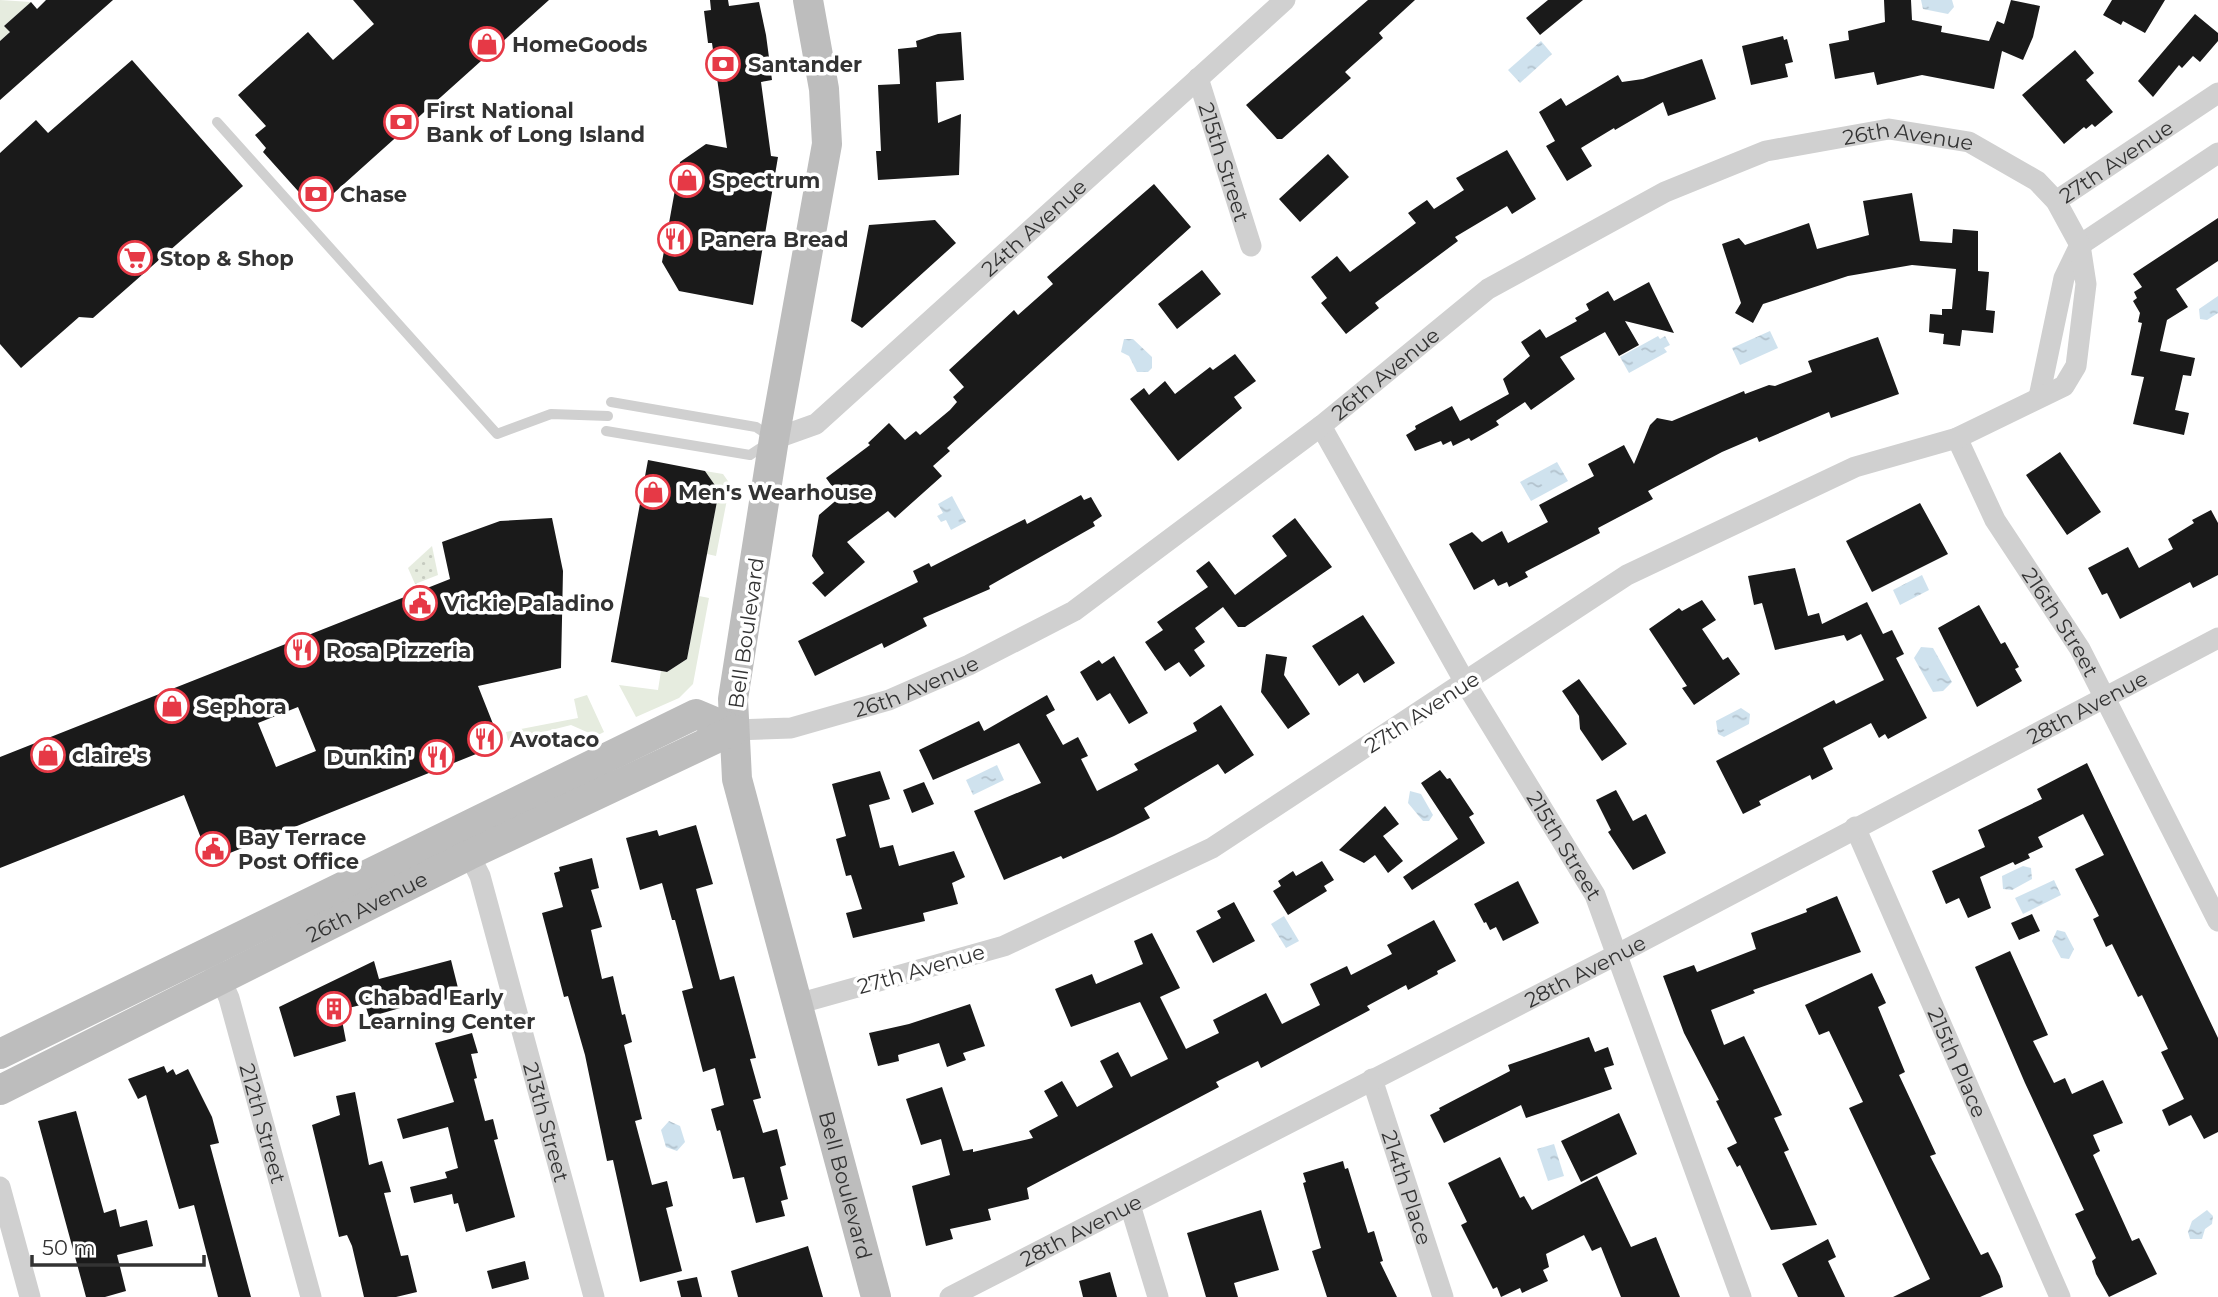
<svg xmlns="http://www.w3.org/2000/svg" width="2218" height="1297" font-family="Montserrat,sans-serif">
	<defs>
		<pattern id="garden-dots" width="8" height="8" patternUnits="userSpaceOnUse" patternTransform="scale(1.75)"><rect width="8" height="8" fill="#e6ecdf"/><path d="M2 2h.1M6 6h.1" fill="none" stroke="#c6cbc0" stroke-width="1.8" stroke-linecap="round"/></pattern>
		<pattern id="water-ripples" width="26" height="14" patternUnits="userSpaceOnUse" patternTransform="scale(1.75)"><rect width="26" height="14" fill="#cfe2ee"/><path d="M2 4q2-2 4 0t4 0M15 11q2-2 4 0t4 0" fill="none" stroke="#b2c2cd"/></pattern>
	</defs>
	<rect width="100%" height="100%" fill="#fff"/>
	<path fill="#e6ecdf" d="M0 0 31 2 4 26 10 32 0 41Z
		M705 471 723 474 730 484 716 556 707 554 719 491Z
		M699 596 709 598 693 684 679 698 636 717 619 685 658 690 661 671 667 672 687 659Z
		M587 695 604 732 596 736 571 725 508 741 506 732 578 718 574 699Z"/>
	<path fill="url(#garden-dots)" d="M432 546 438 575 415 584 408 568Z"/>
	<path fill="url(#water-ripples)" d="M1921 0H1952L1954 7 1948 14 1923 9Z
		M1541 41 1552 54 1520 83 1508 70Z
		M2218 296V313L2207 320 2200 319 2199 309Z
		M1770 331 1778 348 1740 365 1732 348Z
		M1658 336 1660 339 1665 336 1670 345 1664 348 1667 352 1629 373 1620 357Z
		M1124 339H1133L1152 357V368L1148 372H1137L1129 356 1121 352Z
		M1557 462 1568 481 1531 501 1520 482Z
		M952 496 966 522 951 530 946 520 941 522 937 516 943 513 938 504Z
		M1922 575 1929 590 1900 605 1893 590Z
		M1921 647 1933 648 1952 682 1943 691 1933 692 1914 658Z
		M1741 708 1750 714 1749 724 1724 737 1718 734 1716 721Z
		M997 765 1004 780 973 795 966 780Z
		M1410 791 1421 794 1433 815 1429 821H1423L1408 803Z
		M2023 866 2031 868 2032 879 2012 890 2003 889 2002 876Z
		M2054 880 2061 895 2023 914 2015 898Z
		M1284 916 1299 941 1286 948 1271 924Z
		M2057 930 2065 932 2074 949 2069 959 2061 958 2052 941Z
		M669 1121 680 1126 685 1142 677 1151 666 1147 661 1130Z
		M1554 1144 1564 1176 1548 1181 1537 1149Z
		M2207 1210 2213 1216 2212 1224 2205 1229 2202 1239H2190L2188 1232 2192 1221Z"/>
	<path fill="#1a1a1a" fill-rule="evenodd" d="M46 0H113L0 100V41L10 32 4 26 31 2 37 9Z
		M353 0H549L315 210 263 152 266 148 255 135 266 126 238 95 308 32 333 60 374 24Z
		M710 0H728L729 6 759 2 766 35 772 80 761 82 771 156 778 157 753 305 679 291 662 262 680 162 706 144 727 148 712 43H708L704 11 711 10Z
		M1368 0H1415L1379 33 1383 38 1345 72 1351 78 1282 139H1277L1246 105Z
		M1548 0H1583L1540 35 1526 18Z
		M1884 0H1911L1912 20 1942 26 1941 32 1989 41 1997 21 2004 24 2011 0 2040 6 2033 37 2023 60 2002 51 1994 89 1922 75 1877 85 1874 72 1835 79 1829 44 1849 40 1848 31 1885 22Z
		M2112 0H2165L2145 33 2123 21 2121 25 2103 15Z
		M2195 14 2218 33V41L2200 62 2193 56 2182 68 2179 65 2153 97 2138 81Z
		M961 32 964 80 936 82 938 123 961 114 959 175 878 180 876 151H881L878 85 900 84 898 49 917 47 916 41 938 34Z
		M1783 36 1784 40 1787 39 1793 62 1785 64 1788 77 1751 85 1742 46Z
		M2075 50 2094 73 2086 80 2113 112 2095 127 2092 124 2086 129 2084 127 2064 144 2022 95Z
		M1702 59 1716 99 1668 116 1663 102 1615 130 1614 128 1581 148 1592 166 1567 181 1546 146 1555 141 1539 112 1561 98 1566 106 1618 75 1622 82 1643 79Z
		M132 60 243 186 93 318 79 317 21 368 0 344V153L36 120 48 133Z
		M1507 150 1536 199 1512 214 1507 206 1455 237 1458 241 1375 303 1379 308 1346 334 1321 303 1327 298 1311 277 1337 256 1350 272 1416 223 1408 213 1427 200 1434 209 1464 190 1456 178Z
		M1328 154 1349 177 1300 222 1279 199Z
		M1154 184 1191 227 947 448 950 451 933 466 942 476 895 518 888 511 847 542 865 562 825 597 812 583 824 573 812 556 819 515 840 497 826 478 870 445 868 443 889 423 905 440 916 431 920 435 950 410 957 402 953 397 964 387 949 370 1014 310 1018 315 1053 284 1047 277Z
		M1912 193 1920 241 1952 243 1953 229 1978 231V271L1989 272 1986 310 1995 311 1993 333 1962 330 1960 346 1943 344 1944 334 1929 332 1930 314 1942 315V309H1952L1956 269 1912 265 1848 276 1763 304 1753 323 1735 313 1741 303 1722 244 1739 238 1745 245 1809 223 1817 249 1869 235 1863 201Z
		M2218 218V261L2176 289 2188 307 2167 320 2160 351 2195 358 2191 376 2183 375 2175 410 2189 413 2184 435 2133 424 2144 377 2131 375 2142 323 2138 322 2140 313 2133 301 2137 298 2134 292 2142 287 2133 274Z
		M935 220 956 243 862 328 851 321 869 225Z
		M1202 270 1221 294 1177 329 1158 304Z
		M1649 282 1674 333 1625 321 1639 345 1619 356 1605 332 1560 357 1575 379 1531 410 1525 402 1496 421 1499 425 1471 441 1469 438 1453 446 1451 441 1443 445 1441 441 1415 451 1406 435 1416 429 1415 426 1452 406 1460 421 1509 394 1503 379 1530 356 1521 342 1540 329 1546 338 1577 321 1575 318 1589 310 1586 304 1608 291 1614 301Z
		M1878 337 1899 394 1831 418 1829 412 1759 442 1757 437 1722 452 1648 491 1653 499 1598 528 1600 533 1525 572 1528 577 1509 587 1507 582 1498 586 1494 579 1474 590 1449 544 1472 532 1482 542 1502 531 1508 543 1548 522 1539 505 1594 476 1588 464 1624 445 1634 464 1650 425 1657 418 1672 421 1744 391 1745 394 1769 385 1775 386 1812 372 1808 361Z
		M1235 354 1256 381 1234 397 1242 408 1178 461 1130 399 1144 388 1149 395 1165 381 1175 394 1210 367 1213 370Z
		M2060 452 2101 512 2067 535 2026 475Z
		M648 460 705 471 719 491 687 659 667 672 611 662Z
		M1081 495 1084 500 1091 497 1102 516 1093 522 1095 526 989 586 990 589 923 618 927 626 884 648 882 643 815 676 798 641 918 582 913 571 929 563 931 567 1025 519 1027 524Z
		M1920 503 1948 554 1872 592 1846 541Z
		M2211 510 2218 523V575L2193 588 2190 582 2120 619 2107 593 2102 595 2088 568 2128 547 2139 568 2173 549 2168 539 2194 523 2192 520Z
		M552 518 563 571 561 668 478 686 501 744 210 861 184 795 0 868V757L450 579 442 542 500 521ZM298 707 316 751 276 767 258 723Z
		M1295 518 1332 567 1245 627H1238L1223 607 1195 628 1205 642 1194 650 1205 666 1190 677 1179 662 1165 671 1145 642 1163 630 1157 622 1208 587 1196 571 1209 561 1235 595 1287 556 1272 536Z
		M1795 568 1808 616 1819 613 1822 624 1867 602 1883 634 1892 630 1904 654 1896 658 1927 718 1888 739 1885 734 1879 738 1871 723 1823 748 1833 769 1812 780 1810 775 1759 801 1761 805 1743 814 1716 761 1834 700 1836 704 1884 680 1861 634 1847 641 1844 635 1775 650 1762 603 1754 605 1748 576Z
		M1702 600 1716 620 1702 629 1723 660 1728 657 1740 674 1694 705 1682 688 1687 686 1649 629 1679 608 1682 611Z
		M1979 605 2001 644 2005 642 2019 667 2015 669 2022 681 1977 707 1938 628Z
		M1363 615 1395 663 1364 683 1358 673 1339 686 1312 646Z
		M1266 654 1287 657 1284 675 1310 714 1288 729 1261 692Z
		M1114 656 1148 713 1129 724 1110 693 1097 701 1080 672 1099 660 1102 664Z
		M1579 679 1627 744 1602 761 1580 729 1579 716 1562 691Z
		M1047 695 1055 710 1046 715 1063 745 1078 737 1088 756 1081 759 1097 791 1138 770 1134 764 1197 731 1193 723 1221 705 1254 755 1225 774 1218 764 1144 808 1150 818 1114 836 1063 859 1061 856 1004 880 974 811 1041 783 1019 743 933 780 919 750 979 721 984 731Z
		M2087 763 2218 1038V1132L2204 1139 2191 1115 2169 1126 2162 1110 2184 1099 2161 1052 2168 1049 2142 995 2138 997 2112 944 2106 947 2093 919 2099 916 2075 869 2104 855 2083 814 2038 837 2043 847 2028 854 2030 858 2015 865 2013 862 1980 877 1991 908 1968 918 1959 898 1946 904 1932 871 1985 847 1978 830 2042 799 2037 789Z
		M1440 770 1447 779 1450 778 1474 814 1469 817 1485 843 1412 890 1403 877 1458 839 1421 783Z
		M880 771 890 799 869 805 880 848 893 845 899 866 954 851 965 877 952 883 958 904 923 913 925 921 853 938 846 913 862 909 851 875 846 876 836 839 846 836 832 784Z
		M924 782 934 804 912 813 903 790Z
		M1616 790 1633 821 1646 814 1666 853 1633 870 1608 832 1611 830 1596 800Z
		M1385 806 1399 824 1383 836 1403 861 1388 873 1375 855 1364 863 1339 850Z
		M696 825 713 884 696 889 720 980 734 976 756 1058 750 1059 761 1098 753 1100 763 1133 777 1129 786 1165 780 1167 788 1199 781 1201 785 1216 756 1223 744 1177 733 1179 720 1130 717 1131 711 1109 724 1105 715 1068 703 1072 695 1041 682 991 693 988 675 920H672L662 883 640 890 626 838 657 830 659 836Z
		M592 858 599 888 591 890 602 927 591 930 602 979 613 976 622 1015 625 1014 632 1042 624 1045 642 1119 635 1121 652 1185 667 1181 673 1206 666 1208 682 1271 640 1282 613 1160 607 1161 585 1055 568 996 564 997 542 913 563 907 554 873 560 871 559 867Z
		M1322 861 1334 880 1324 886 1327 891 1288 915 1273 891 1281 886 1278 881 1293 871 1296 876Z
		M1518 881 1539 923 1503 941 1496 927 1490 930 1486 922 1484 923 1474 904Z
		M1837 896 1861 952 1753 990 1755 993 1711 1010 1724 1045 1744 1036 1782 1115 1774 1118 1789 1150 1784 1152 1817 1225 1771 1230 1740 1165 1737 1167 1727 1148 1737 1143 1716 1101 1719 1100 1684 1033 1663 976 1694 965 1697 972 1756 949 1751 933 1807 912 1806 909Z
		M1234 902 1255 941 1213 963 1196 931 1221 918 1217 911Z
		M2032 914 2040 931 2019 940 2011 923Z
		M1434 920 1456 961 1437 971 1438 974 1408 990 1406 985 1367 1006 1370 1010 1261 1068 1258 1061 1216 1082 1219 1087 1027 1188 1029 1199 988 1209 991 1220 950 1229 953 1239 926 1246 912 1186 950 1175 941 1139 921 1145 906 1099 942 1087 963 1151 973 1149V1152L1033 1138 1029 1131 1058 1116 1044 1091 1062 1081 1077 1107 1113 1087 1100 1061 1118 1052 1131 1077 1168 1059 1140 1002 1071 1027 1055 989 1092 974 1096 984 1143 964 1134 941 1152 933 1180 988 1160 997 1186 1049 1219 1033 1213 1020 1266 993 1282 1024 1320 1005 1310 984 1347 966 1351 975 1392 954 1387 945Z
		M2010 951 2048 1035 2033 1041 2054 1083 2065 1078 2072 1094 2103 1080 2123 1123 2093 1135 2100 1151 2093 1155 2132 1241 2139 1238 2157 1274 2109 1297 2096 1274 2092 1261 2096 1258 2075 1214 2084 1210 2025 1083 1975 967Z
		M451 960 460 996 415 1007 414 1004 369 1017 365 1004 340 1010 346 1041 294 1057 279 1007 374 961 379 979Z
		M1872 973 1886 1003 1878 1007 1905 1072 1899 1075 1936 1154 1930 1156 1981 1255 1988 1252 2000 1276 2003 1287 1980 1297H1893L1930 1279 1849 1108 1863 1102 1829 1031 1819 1035 1805 1005Z
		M970 1004 985 1046 963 1053 966 1060 947 1067 939 1043 898 1055 899 1061 878 1066 869 1033 909 1024Z
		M472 1033 478 1053 471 1054 477 1078 474 1079 485 1121 493 1119 498 1139 494 1140 515 1217 466 1232 458 1203 454 1204 452 1194 414 1203 410 1187 447 1178 445 1172 458 1168 448 1127 403 1139 397 1119 454 1102 435 1043Z
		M1589 1037 1595 1052 1608 1047 1614 1065 1604 1068 1612 1089 1526 1118 1521 1105 1444 1143 1430 1115 1440 1110 1439 1108 1510 1071 1508 1065Z
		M164 1066 167 1073 173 1069 176 1075 188 1069 212 1117 219 1143 210 1145 251 1297H218L194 1205 179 1209 146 1095 138 1099 128 1079Z
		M355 1092 369 1165 382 1161 391 1192 384 1193 401 1256 408 1255 417 1292 396 1297H364L352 1246 347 1235 339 1237 312 1125 340 1115 336 1096Z
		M76 1111 104 1213 116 1209 120 1227 147 1220 153 1246 117 1255 126 1291 105 1297H86L38 1121Z
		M1619 1113 1637 1154 1581 1182 1561 1141Z
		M1500 1157 1520 1198 1524 1196 1532 1210 1597 1176 1631 1247 1656 1237 1680 1297H1621L1601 1247 1592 1251 1584 1235 1546 1254 1549 1267 1543 1270 1548 1281 1522 1293 1520 1288 1501 1297 1497 1287 1493 1289 1461 1225 1467 1222 1448 1183Z
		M1343 1161 1345 1169 1348 1168 1368 1233 1374 1231 1383 1261 1380 1262 1397 1297H1327L1312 1251 1321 1248 1303 1183 1306 1182 1303 1173Z
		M1261 1210 1279 1270 1234 1283 1238 1297H1206L1187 1233Z
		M1828 1239 1836 1257 1828 1261 1845 1297H1798L1782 1264Z
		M808 1246 823 1297H738L731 1271Z
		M525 1261 529 1279 492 1289 487 1271Z
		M1110 1272 1117 1297H1083L1079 1281Z
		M697 1277 702 1297H681L677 1281Z"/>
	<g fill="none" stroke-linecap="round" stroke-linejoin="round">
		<path stroke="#d0d0d0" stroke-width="10" d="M217 122 497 434 551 414 608 416
			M606 431 750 455 774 439 756 427 611 402"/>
		<g stroke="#d0d0d0" stroke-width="21">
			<path id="s1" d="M1198 78 1251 246"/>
			<path id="s2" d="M2056 201 2218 93"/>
			<path d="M2039 397 2064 278 2080 245 2218 153"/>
			<path id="s3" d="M1321 426 1466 684 1595 895 1741 1297"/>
			<path id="s4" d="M1957 438 1995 520 2080 649 2218 921"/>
			<path id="s5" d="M774 439 816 424 1285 0"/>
			<path id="s6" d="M734 730 791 728 889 700 969 665 1074 611 1321 426 1488 289 1665 192 1766 151 1889 129 1969 142 2037 181 2056 201 2080 245 2086 284 2076 366 2064 386 1957 438 1855 467 1627 575 1212 848 1004 946 797 1004"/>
			<path id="s7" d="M1855 827 2060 1297"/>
			<path id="s8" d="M463 843 480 876 594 1297"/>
			<path id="s9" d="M215 967 229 998 311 1297"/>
			<path id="s10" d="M1372 1079 1443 1297"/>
			<path d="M0 1187 30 1297"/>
			<path d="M1130 1205 1158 1297"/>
			<path id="s11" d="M950 1297 1616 955 2218 638"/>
		</g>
		<g stroke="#bdbdbd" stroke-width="30">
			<path id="s12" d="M808 0 824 89 827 144 774 439 733 699 737 779 876 1297"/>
			<path d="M0 1054 696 714 734 730"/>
			<path id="s13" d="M0 1090 469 855 734 730"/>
		</g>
	</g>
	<defs>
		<g id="shop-ring" transform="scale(1.75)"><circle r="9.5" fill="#fff" stroke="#e63946" stroke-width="1.5"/><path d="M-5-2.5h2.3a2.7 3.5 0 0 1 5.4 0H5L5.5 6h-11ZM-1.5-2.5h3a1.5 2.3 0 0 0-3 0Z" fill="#e63946"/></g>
		<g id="bank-ring" transform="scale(1.75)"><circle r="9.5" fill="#fff" stroke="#e63946" stroke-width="1.5"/><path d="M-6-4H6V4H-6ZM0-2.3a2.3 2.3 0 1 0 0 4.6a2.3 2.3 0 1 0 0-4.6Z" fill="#e63946"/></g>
		<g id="restaurant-ring" transform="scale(1.75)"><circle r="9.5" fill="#fff" stroke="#e63946" stroke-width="1.5"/><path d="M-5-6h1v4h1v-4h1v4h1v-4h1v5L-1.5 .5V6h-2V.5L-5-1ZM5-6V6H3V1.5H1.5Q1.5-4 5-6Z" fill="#e63946"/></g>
		<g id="supermarket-ring" transform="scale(1.75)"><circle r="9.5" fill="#fff" stroke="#e63946" stroke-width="1.5"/><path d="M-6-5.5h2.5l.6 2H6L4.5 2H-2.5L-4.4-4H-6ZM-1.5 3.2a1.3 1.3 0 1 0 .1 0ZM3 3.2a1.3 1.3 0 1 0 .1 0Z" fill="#e63946"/></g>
		<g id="civic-ring" transform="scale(1.75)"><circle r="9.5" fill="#fff" stroke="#e63946" stroke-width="1.5"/><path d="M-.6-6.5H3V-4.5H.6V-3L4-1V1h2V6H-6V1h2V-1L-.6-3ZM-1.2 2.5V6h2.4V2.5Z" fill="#e63946"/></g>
		<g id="building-ring" transform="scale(1.75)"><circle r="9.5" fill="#fff" stroke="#e63946" stroke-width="1.5"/><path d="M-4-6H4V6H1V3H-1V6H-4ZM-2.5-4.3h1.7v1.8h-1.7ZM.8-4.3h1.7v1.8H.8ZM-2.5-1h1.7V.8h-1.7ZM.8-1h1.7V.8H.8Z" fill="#e63946"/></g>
	</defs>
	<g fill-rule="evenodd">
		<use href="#shop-ring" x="487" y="44"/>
		<use href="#bank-ring" x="723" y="64"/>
		<use href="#bank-ring" x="401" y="122"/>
		<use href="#shop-ring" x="687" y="180"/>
		<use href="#bank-ring" x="316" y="194"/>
		<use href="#restaurant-ring" x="675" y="239"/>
		<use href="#supermarket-ring" x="135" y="258"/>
		<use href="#shop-ring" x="653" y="492"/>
		<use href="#civic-ring" x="420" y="603"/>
		<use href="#restaurant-ring" x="302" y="650"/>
		<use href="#shop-ring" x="172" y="706"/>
		<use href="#restaurant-ring" x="485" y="739"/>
		<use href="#shop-ring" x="48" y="755"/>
		<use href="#restaurant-ring" x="437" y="757"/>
		<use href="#civic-ring" x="213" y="849"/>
		<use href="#building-ring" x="334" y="1009"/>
	</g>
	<g text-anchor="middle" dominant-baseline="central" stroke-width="7" stroke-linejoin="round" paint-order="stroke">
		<g font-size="21" font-weight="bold" fill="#333" stroke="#fff" text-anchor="start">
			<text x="512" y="44">HomeGoods</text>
			<text x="748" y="64">Santander</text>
			<text x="426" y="110">First National<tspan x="426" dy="24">Bank of Long Island</tspan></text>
			<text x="712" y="180">Spectrum</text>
			<text x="340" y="194">Chase</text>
			<text x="700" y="239">Panera Bread</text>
			<text x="160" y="258">Stop &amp; Shop</text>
			<text x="678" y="492">Men's Wearhouse</text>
			<text x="444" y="603">Vickie Paladino</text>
			<text x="326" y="650">Rosa Pizzeria</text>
			<text x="196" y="706">Sephora</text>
			<text x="510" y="739">Avotaco</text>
			<text x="72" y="755">claire's</text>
			<text x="412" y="757" text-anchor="end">Dunkin'</text>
			<text x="238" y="837">Bay Terrace<tspan x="238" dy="24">Post Office</tspan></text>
			<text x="358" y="997">Chabad Early<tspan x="358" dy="24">Learning Center</tspan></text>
		</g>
		<g font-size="21" fill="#333" stroke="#fff">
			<text stroke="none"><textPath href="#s6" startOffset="1344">26th Avenue</textPath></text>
			<text stroke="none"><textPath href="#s1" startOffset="88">215th Street</textPath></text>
			<text stroke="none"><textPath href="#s2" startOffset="72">27th Avenue</textPath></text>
			<text stroke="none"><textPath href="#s5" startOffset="338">24th Avenue</textPath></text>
			<text stroke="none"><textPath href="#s6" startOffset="756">26th Avenue</textPath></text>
			<text stroke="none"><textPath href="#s4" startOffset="212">216th Street</textPath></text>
			<text transform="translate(746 633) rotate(-82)">Bell Boulevard</text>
			<text stroke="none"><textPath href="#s6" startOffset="189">26th Avenue</textPath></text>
			<text stroke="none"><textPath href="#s11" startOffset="1281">28th Avenue</textPath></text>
			<text transform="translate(1422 712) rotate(-33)">27th Avenue</text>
			<text stroke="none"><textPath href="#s3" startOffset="485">215th Street</textPath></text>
			<text stroke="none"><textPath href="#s13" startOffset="410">26th Avenue</textPath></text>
			<text transform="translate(921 969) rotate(-16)">27th Avenue</text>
			<text stroke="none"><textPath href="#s11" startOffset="714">28th Avenue</textPath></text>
			<text stroke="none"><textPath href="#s7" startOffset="257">215th Place</textPath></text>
			<text stroke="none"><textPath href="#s8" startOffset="292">213th Street</textPath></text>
			<text stroke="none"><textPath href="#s9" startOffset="164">212th Street</textPath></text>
			<text stroke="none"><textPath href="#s12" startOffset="1209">Bell Boulevard</textPath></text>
			<text stroke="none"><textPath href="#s10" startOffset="114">214th Place</textPath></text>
			<text stroke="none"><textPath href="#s11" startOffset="147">28th Avenue</textPath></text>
		</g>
	</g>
	<path d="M32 1255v10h172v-10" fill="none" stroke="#333333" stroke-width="3.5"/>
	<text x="42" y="1255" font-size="21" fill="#333333" stroke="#ffffff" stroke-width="5" paint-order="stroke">50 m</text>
</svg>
